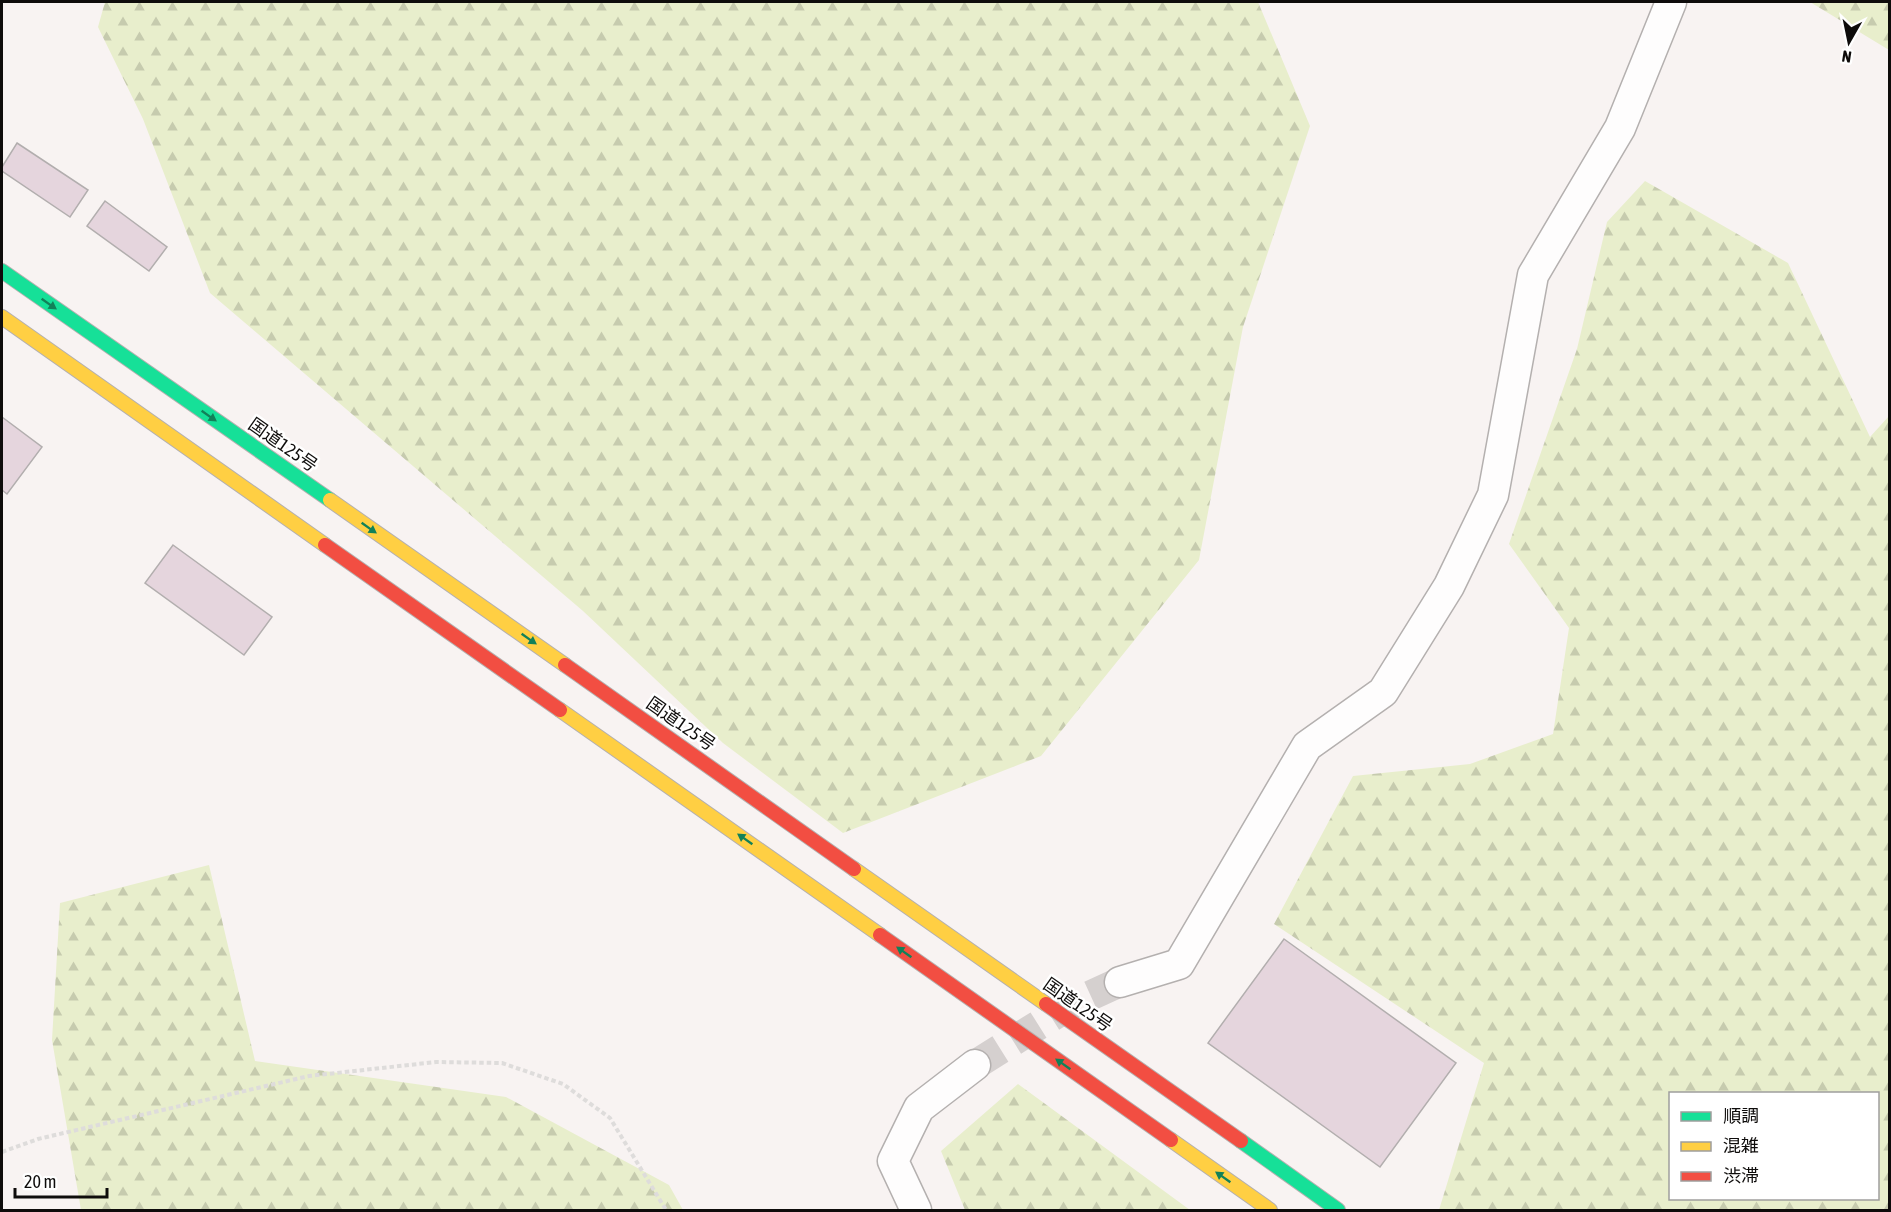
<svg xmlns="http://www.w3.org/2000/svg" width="1891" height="1212" font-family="'Asap Condensed','Noto Sans JP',sans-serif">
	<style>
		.forest { fill: url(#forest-firs); fill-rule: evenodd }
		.building { fill: #e5d5dd; stroke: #b2aeae; stroke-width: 1.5 }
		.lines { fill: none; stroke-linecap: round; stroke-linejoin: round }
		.street-tunnel { stroke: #d5d0cf; stroke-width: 30; stroke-dasharray: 30 15; stroke-linecap: butt }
		.street-casing { stroke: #b4b0af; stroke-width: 33 }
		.fast-casing { stroke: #b4b0af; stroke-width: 16 }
		.slow-casing { stroke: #b4b0af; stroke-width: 16 }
		.jam-casing { stroke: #b4b0af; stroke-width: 16 }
		.path { stroke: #dedcdb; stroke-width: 4; stroke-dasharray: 4.5 3; stroke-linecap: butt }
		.street { stroke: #fefdfd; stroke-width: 30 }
		.fast { stroke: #16e098; stroke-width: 14 }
		.slow { stroke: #ffcf43; stroke-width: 14 }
		.jam { stroke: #f24e42; stroke-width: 14 }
		.oneway { fill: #128159 }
		.labels { text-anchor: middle; stroke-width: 5; stroke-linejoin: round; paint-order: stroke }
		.street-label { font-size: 18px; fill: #0e0c0b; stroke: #fff }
	</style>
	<defs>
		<pattern id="forest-firs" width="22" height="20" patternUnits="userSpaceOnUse" patternTransform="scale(1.5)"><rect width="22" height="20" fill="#e8eecc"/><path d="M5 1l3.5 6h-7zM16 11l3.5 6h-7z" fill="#c6cbae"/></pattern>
	</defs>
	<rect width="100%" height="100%" fill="#f8f3f2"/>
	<path class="forest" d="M105,2H1258L1310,126L1243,327L1199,560L1041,756L843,833L723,743L583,611L210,293L143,119L98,27Z
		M1810,2H1889V50Z
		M1645,181L1788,263L1870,437L1889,416V1210H1439L1484,1063L1274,924L1353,776L1470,764L1553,734L1569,628L1509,544L1577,349L1607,222ZM1670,1094H1878V1198H1670Z
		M209,865L255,1061L506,1097L669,1185L683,1210H81L52,1040L60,903Z
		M1018,1084L1190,1210H965L941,1151Z"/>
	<path class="building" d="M17,143L88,190L70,217L2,171V167Z
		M105,201L167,247L149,271L87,226Z
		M2,417L42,447L7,494L2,490Z
		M173,545L272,617L244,655L145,583Z
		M1284,939L1456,1063L1380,1167L1208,1043Z"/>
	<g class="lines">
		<path class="street-tunnel" d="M975,1065L1072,1004L1120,982"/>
		<defs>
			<path id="street" d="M1120,982L1179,964L1307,746L1383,692L1449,586L1493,495L1533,275L1620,128L1671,2
				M916,1210L893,1161L919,1108L975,1065"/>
			<path id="fast" d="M2,271L330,500
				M1241,1141L1338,1210"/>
			<path id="slow" d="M2,317L325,545
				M330,500L565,665
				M560,710L880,935
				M854,869L1046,1004
				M1171,1140L1270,1210"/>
			<path id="jam" d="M325,545L560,710
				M565,665L854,869
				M880,935L1171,1140
				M1046,1004L1241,1141"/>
		</defs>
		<use href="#street" class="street-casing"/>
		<use href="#fast" class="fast-casing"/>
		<use href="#slow" class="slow-casing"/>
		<use href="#jam" class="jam-casing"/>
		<path class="path" d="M2,1152L38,1139L309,1076L436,1062L502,1063L563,1084L610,1118L666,1210"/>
		<use href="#street" class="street"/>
		<use href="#fast" class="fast"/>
		<use href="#slow" class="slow"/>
		<use href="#jam" class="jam"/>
	</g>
	<defs><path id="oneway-solid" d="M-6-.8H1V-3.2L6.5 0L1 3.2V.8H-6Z" transform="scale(1.5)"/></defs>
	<g class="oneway">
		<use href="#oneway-solid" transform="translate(49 304) rotate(35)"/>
		<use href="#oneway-solid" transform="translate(209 416) rotate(35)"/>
		<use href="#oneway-solid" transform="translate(369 528) rotate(35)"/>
		<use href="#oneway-solid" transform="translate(529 639) rotate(35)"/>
		<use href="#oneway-solid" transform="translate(745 839) rotate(-145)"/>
		<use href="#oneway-solid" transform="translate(904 952) rotate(-145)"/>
		<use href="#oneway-solid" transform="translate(1063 1064) rotate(-145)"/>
		<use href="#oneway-solid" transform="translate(1223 1177) rotate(-145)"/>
	</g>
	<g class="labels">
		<g class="street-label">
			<text transform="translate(283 445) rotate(35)" y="6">国道125号</text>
			<text transform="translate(681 724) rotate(35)" y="6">国道125号</text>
			<text transform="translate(1078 1005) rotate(35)" y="6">国道125号</text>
		</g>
	</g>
	<rect width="1891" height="1212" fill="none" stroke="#0e0c0b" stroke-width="6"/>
	<rect x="1669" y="1092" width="210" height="108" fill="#ffffff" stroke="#9f9e9d" stroke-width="1.5"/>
	<rect x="1681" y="1112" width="30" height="9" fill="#16e098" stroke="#9f9e9d" stroke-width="1.5"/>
	<text x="1723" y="1122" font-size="18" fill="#0e0c0b">順調</text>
	<rect x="1681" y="1142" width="30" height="9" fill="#ffcf43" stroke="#9f9e9d" stroke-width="1.5"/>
	<text x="1723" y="1152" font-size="18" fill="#0e0c0b">混雑</text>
	<rect x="1681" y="1172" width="30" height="9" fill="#f24e42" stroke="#9f9e9d" stroke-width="1.5"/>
	<text x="1723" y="1182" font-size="18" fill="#0e0c0b">渋滞</text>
	<g transform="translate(1849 42) rotate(189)" stroke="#ffffff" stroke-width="4.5" paint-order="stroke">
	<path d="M0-4.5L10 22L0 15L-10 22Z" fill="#0e0c0b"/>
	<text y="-9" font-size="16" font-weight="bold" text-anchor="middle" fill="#0e0c0b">N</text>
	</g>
	<path d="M15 1188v9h92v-9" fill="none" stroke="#0e0c0b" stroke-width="3"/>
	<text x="24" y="1188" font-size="18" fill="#0e0c0b" stroke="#ffffff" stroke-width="4.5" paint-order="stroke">20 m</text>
</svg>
